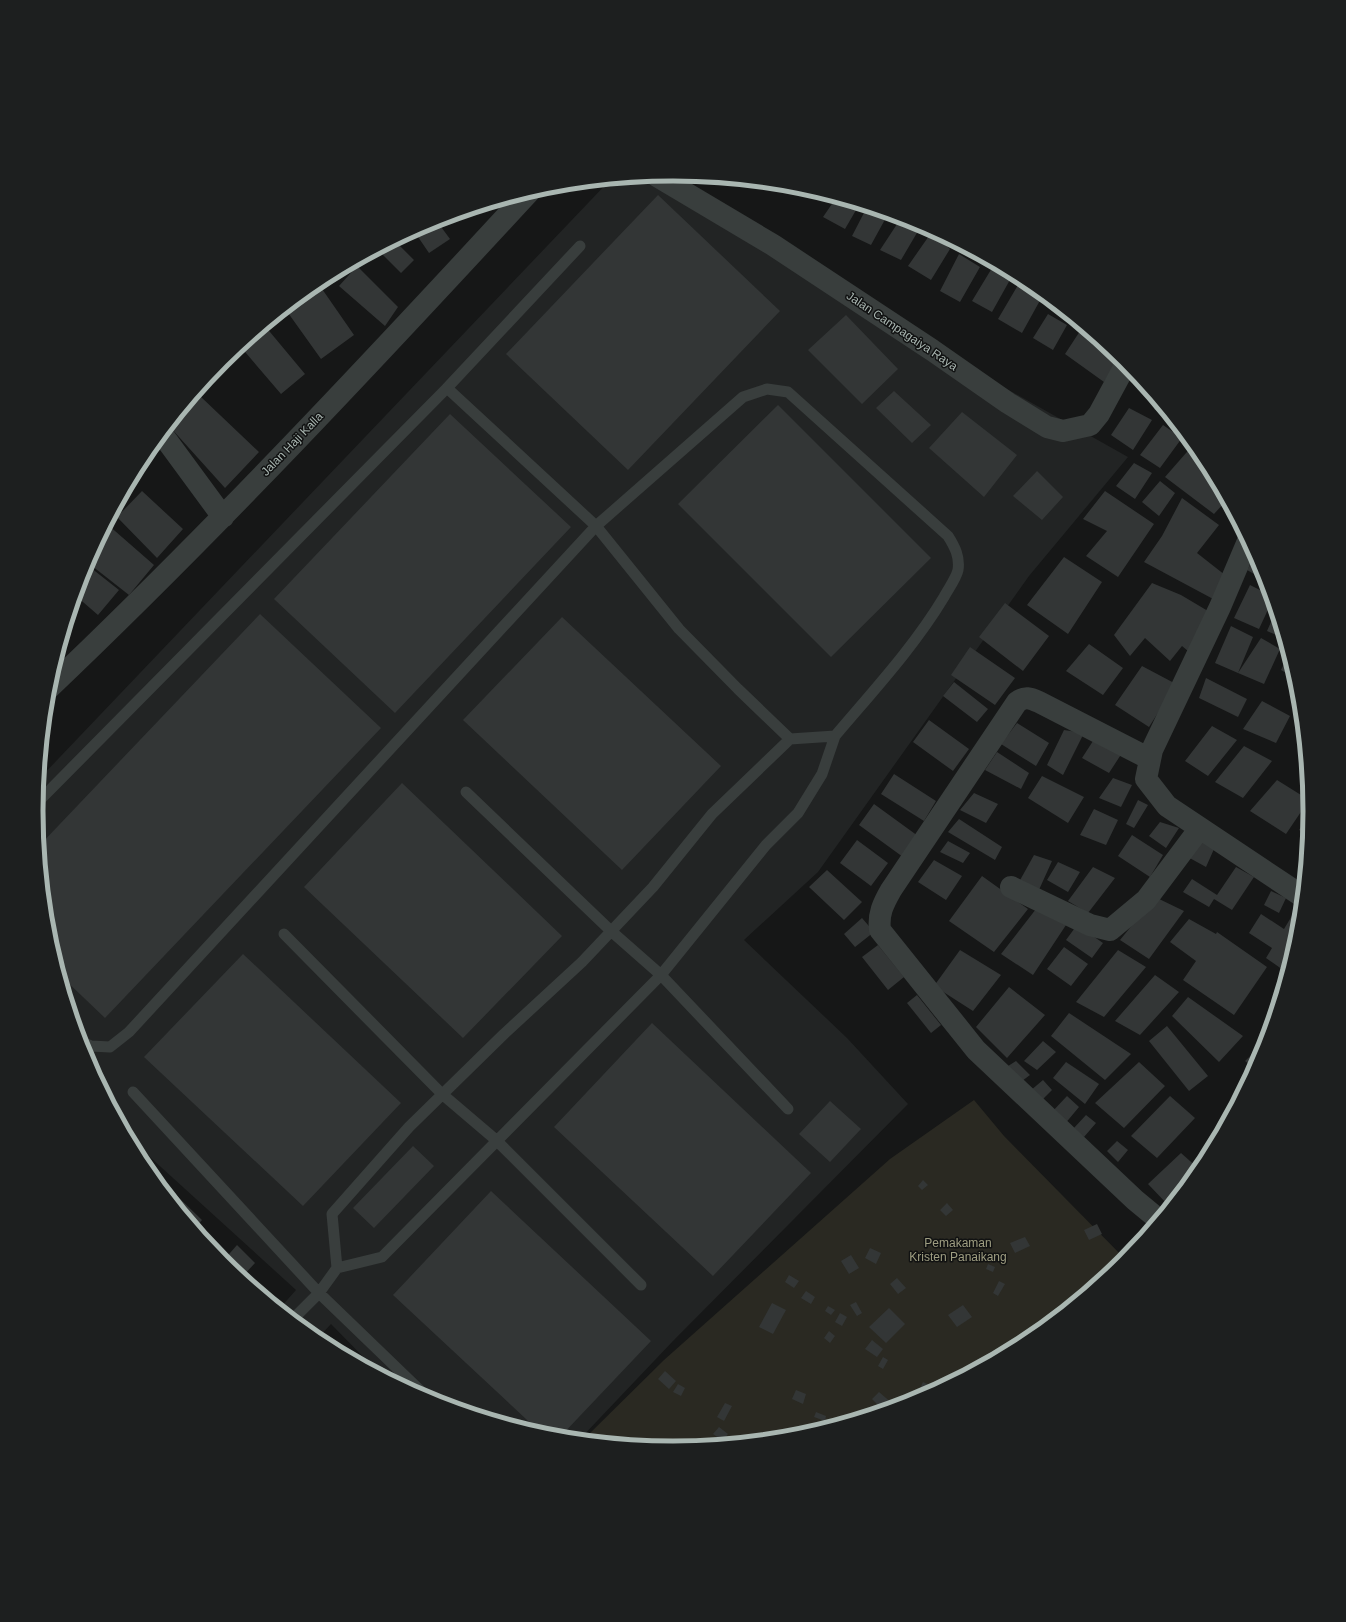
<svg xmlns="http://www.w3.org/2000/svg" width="1346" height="1622" font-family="Arial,sans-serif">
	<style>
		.built { fill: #222424 }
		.green { fill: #2a2922 }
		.building { fill: #333636 }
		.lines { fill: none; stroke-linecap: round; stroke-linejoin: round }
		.service { stroke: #393e3d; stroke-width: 11 }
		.minor { stroke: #393e3d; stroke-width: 22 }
		.labels { text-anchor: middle; stroke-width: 3; stroke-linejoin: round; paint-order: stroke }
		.street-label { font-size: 12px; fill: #a9b6b1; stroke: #111212 }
		.park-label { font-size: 12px; fill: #9f9e82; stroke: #111212 }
		.rim { fill: none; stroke: #a9b6b1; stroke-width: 5 }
	</style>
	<rect width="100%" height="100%" fill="#161717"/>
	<path class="built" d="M642,177L808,277L1128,457L1029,576L818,872L744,940L847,1038L908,1104L673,1341L580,1439L548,1436L429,1399L378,1372L331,1324L317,1339L280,1308L296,1290L129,1138L84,1055L48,935L36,811L39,779L610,180Z"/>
	<path class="green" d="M974,1100L1004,1136L1125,1259L1123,1262L1027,1341L917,1400L797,1436L673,1448L584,1439L664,1360L890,1159Z"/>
	<path class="building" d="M808,189L819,193L828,195L826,198Z
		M658,195L780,311L628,470L506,354Z
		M836,198L859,205L845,229L823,217Z
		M867,207L888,214L871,245L852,236Z
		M901,218L913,221L921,226L901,260L880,250Z
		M436,220L450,239L429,253L414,231Z
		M931,233L950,249L931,280L908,266Z
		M395,241L414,260L401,273L378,250Z
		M959,254L980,267L960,302L940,291Z
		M357,266L398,307L385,326L339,286Z
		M992,268L1011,278L992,312L972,301Z
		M1021,280L1043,295L1022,333L998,319Z
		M320,286L354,335L321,359L286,310Z
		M1048,314L1067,325L1053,350L1033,338Z
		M846,315L898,369L862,404L808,350Z
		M265,326L305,374L281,394L240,346Z
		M1082,328L1120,357L1104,382L1065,354Z
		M894,391L931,425L912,443L876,408Z
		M200,396L259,452L225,488L170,427Z
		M1159,404L1174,422H1173L1154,409Z
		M778,405L931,558L831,657L678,504Z
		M1129,408L1152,420L1133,450L1111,435Z
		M962,412L1017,455L984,497L929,448Z
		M450,414L571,527L395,713L274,599Z
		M1163,425L1182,438L1160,468L1140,455Z
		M1193,445L1203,457L1226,501L1214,514L1165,477Z
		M1134,463L1152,473L1135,499L1116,486Z
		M1037,471L1063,497L1042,520L1013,496Z
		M1160,481L1175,493L1159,516L1142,502Z
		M142,491L183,529L157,558L117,517Z
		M1105,491L1154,524L1118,577L1086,556L1107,531L1083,519Z
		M1182,498L1219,525L1197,553L1225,575L1215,600L1144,562L1162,536Z
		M107,524L154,565L129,595L87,562Z
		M1256,556L1262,567L1265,580L1247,570Z
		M1064,557L1102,582L1068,634L1027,605Z
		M86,564L119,590L98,615L76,596Z
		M1152,583L1181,595L1213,614L1194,656L1182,646L1170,661L1145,638L1130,656L1114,635Z
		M1250,585L1270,595L1272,601L1259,629L1234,618Z
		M1005,603L1049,636L1023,671L979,637Z
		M1275,613L1283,638L1267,631Z
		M260,614L381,728L105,1018L61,976L48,935L39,846Z
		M562,617L721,766L622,870L463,720Z
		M1231,626L1253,637L1238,673L1215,663Z
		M1261,638L1280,649L1264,684L1238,673Z
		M1089,644L1123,668L1103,695L1066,671Z
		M970,647L1015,678L995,705L951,675Z
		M60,649L65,651L62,658L57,656Z
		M1288,656L1295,678L1281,670Z
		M1142,666L1176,684L1149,727L1115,705Z
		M1206,678L1247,699L1238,717L1199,698Z
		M954,682L988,709L977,722L943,696Z
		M1262,701L1290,716L1276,743L1243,729Z
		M1300,713L1301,722L1297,719Z
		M929,720L969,749L953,771L913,742Z
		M1017,723L1049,743L1036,766L1001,744Z
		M1212,726L1237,740L1208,776L1185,761Z
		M1064,730L1084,733L1063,775L1047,765Z
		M1093,741L1122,753L1109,773L1082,758Z
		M1244,746L1272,761L1243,798L1215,782Z
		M997,752L1029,773L1021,789L985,770Z
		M894,774L936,801L924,821L881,794Z
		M1042,776L1084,797L1068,823L1028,798Z
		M1113,778L1132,785L1121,807L1099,798Z
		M1277,780L1309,800L1286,834L1250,811Z
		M402,783L562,936L463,1038L304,887Z
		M974,793L998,804L986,823L960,810Z
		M1138,800L1148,805L1134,828L1126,824Z
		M874,804L918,836L903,857L859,825Z
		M1094,809L1118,820L1106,845L1080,835Z
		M1310,814L1308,834V835L1299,830Z
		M959,819L1002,847L995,860L948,832Z
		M1160,822L1179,828L1166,848L1149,836Z
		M1132,835L1163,855L1150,877L1118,856Z
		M1200,838L1214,849L1206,867L1186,856Z
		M857,840L888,863L871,886L840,863Z
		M948,841L970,853L963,863L940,852Z
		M1034,855L1052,861L1038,892L1019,882Z
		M934,860L962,876L946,900L918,882Z
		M1058,862L1080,872L1068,892L1047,880Z
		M1093,867L1115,878L1088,913L1068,901Z
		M1236,867L1254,877L1232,910L1214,899L1209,907L1183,892L1192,879L1217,895Z
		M827,870L862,902L844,920L809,887Z
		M982,876L1028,909L994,952L949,921Z
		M1271,891L1286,898L1279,913L1264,905Z
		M1155,897L1184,911L1149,959L1120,940Z
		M1036,909L1066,925L1033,975L1001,954Z
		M1296,909L1300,912L1298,935L1286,972L1266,958L1272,948L1249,933L1261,914L1284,929Z
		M862,918L874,932L855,947L844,934Z
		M1189,919L1216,934L1217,932L1267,967L1234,1015L1183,980L1196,961L1170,942Z
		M1077,925L1103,943L1092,958L1066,940Z
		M878,945L904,977L888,990L862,957Z
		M1064,947L1088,964L1071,986L1047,969Z
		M960,950L1001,975L973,1011L934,986Z
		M1118,950L1146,967L1104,1017L1076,1002Z
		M243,954L401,1103L303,1206L144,1057Z
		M1155,975L1179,992L1140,1035L1115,1021Z
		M1009,987L1045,1015L1007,1058L976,1027Z
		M917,995L941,1025L931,1033L907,1003Z
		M1188,997L1243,1036L1219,1062L1172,1016Z
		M1069,1013L1131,1054L1105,1080L1051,1036Z
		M652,1023L811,1173L713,1276L554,1127Z
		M1167,1026L1208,1076L1189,1091L1149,1041Z
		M1043,1041L1056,1052L1037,1070L1024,1061Z
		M1265,1042L1261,1055L1254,1068L1245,1061Z
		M1016,1061L1030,1075L1018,1084L1005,1068Z
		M1066,1062L1099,1084L1085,1104L1053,1078Z
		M1139,1062L1165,1086L1124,1128L1095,1103Z
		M1043,1080L1052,1090L1041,1101L1030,1091Z
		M1067,1096L1079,1107L1064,1125L1051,1113Z
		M1170,1096L1195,1118L1157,1158L1131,1136Z
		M830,1101L861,1129L830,1162L799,1134Z
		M1086,1115L1096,1123L1084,1137L1073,1129Z
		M1117,1141L1128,1150L1118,1162L1107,1151Z
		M413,1146L434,1166L374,1228L353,1208Z
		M1181,1153L1199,1169L1169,1206L1148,1184Z
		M923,1180L928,1185L922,1190L918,1186Z
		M491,1191L651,1341L560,1437L541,1433L393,1295Z
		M174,1193L202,1220L195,1228L170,1197Z
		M947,1203L953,1210L946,1216L940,1210Z
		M1097,1224L1102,1234L1089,1240L1084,1230Z
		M1025,1237L1030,1246L1015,1253L1010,1243Z
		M237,1245L255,1263L242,1277L223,1261Z
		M870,1248L881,1253L876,1264L865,1258Z
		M851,1255L859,1268L849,1274L841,1261Z
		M988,1264L995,1267L993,1272L986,1269Z
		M789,1275L799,1281L794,1288L785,1282Z
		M897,1278L906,1288L898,1294L890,1284Z
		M999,1281L1005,1284L998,1296L993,1293Z
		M806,1291L815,1297L811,1304L801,1298Z
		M856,1302L862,1313L857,1316L850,1305Z
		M772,1303L786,1310L773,1334L759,1327Z
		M963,1305L972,1317L957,1327L948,1315Z
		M828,1306L835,1310L831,1315L825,1311Z
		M889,1308L905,1324L886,1343L869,1327Z
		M840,1313L847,1317L842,1326L835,1322Z
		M829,1331L835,1336L830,1343L824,1338Z
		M1035,1333H1036L1027,1341L1026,1338Z
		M872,1340L883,1349L877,1357L865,1349Z
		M883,1357L888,1360L883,1369L878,1366Z
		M665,1371L676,1381L669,1389L658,1379Z
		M923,1382L936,1388L915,1400V1399Z
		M678,1384L685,1388L681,1396L673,1392Z
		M796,1390L806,1394L803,1404L792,1399Z
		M879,1392L893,1404L889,1408L883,1410L872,1399Z
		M725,1403L732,1406L724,1421L717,1417Z
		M816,1412L826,1416L825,1421L814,1417Z
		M719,1427L728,1434L723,1441L713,1434Z
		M731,1437L739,1440V1442H729Z"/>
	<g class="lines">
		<path class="service" d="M790,739L738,689L679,629L596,526L743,397L767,389L788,392L948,536C955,547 960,557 958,570C956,579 948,589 944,597C914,647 873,691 835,736
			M466,792L611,931L661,975L788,1109
			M37,803L447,388L580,246
			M284,934L442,1094L496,1140L641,1285
			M80,1041L91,1046L110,1047L129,1032L596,526L447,388
			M133,1092L319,1293L430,1400
			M293,1319L319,1293L337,1268L382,1257L661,975L766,845L798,813L822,774L835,736L790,739L712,814L653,887L582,962L504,1034L409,1127L332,1214L337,1268"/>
		<path class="minor" d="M657,176L773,245L932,350L1008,403L1047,427L1063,431L1090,425L1099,414L1126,364
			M162,434L223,517
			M1248,541L1220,607L1152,750L1146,779L1167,806L1302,896
			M48,689C215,530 372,362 529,192
			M1150,759L1039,702C1030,698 1025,696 1017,702L891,890C883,904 878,914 880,930L976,1050L1135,1200L1158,1219
			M1011,887L1090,925L1110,930L1146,900L1200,828"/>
	</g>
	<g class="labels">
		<g class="street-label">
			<text transform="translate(902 331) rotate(34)" y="4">Jalan Campagaiya Raya</text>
			<text transform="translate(292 444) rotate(-46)" y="4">Jalan Haji Kalla</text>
		</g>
		<g class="park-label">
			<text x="958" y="1247">Pemakaman<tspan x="958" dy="14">Kristen Panaikang</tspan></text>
		</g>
	</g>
	<path d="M0 0H1346V1622H0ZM43 811a630 630 0 1 1 1260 0a630 630 0 1 1-1260 0Z" fill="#1d1f1f" fill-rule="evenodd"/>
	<path class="rim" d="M43 811a630 630 0 1 1 1260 0a630 630 0 1 1-1260 0Z"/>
</svg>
